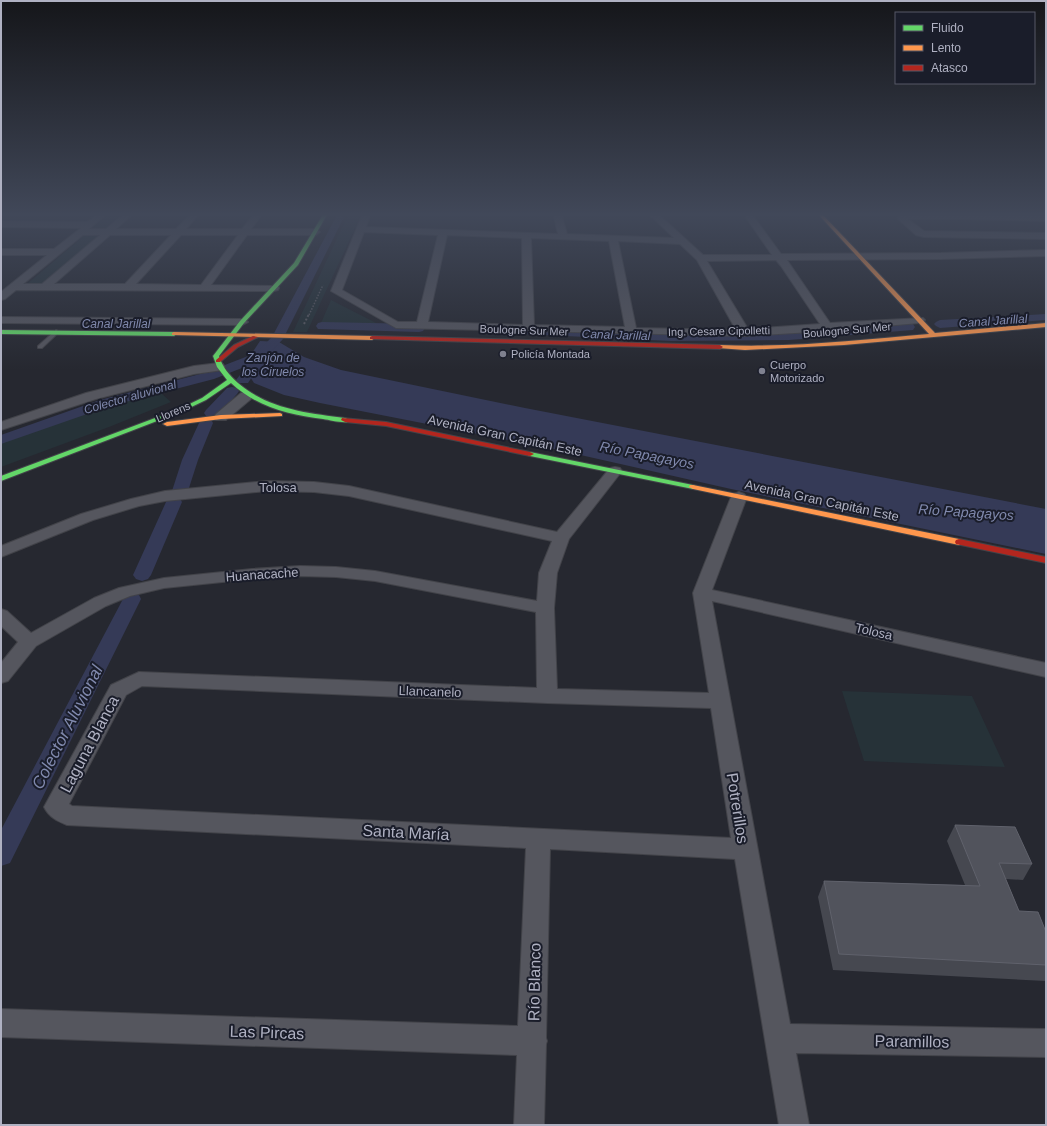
<svg xmlns="http://www.w3.org/2000/svg" width="1047" height="1126" font-family="Arial,sans-serif">
	<style>
		.green { fill: #263238 }
		.water { fill: #353a57 }
		.lines { fill: none; stroke-linecap: round; stroke-linejoin: round }
		.canal { fill: #353a57; fill-rule: evenodd }
		.lane-casing { stroke: #424349; stroke-width: 2 }
		.street-casing { stroke: #424349; stroke-width: 2 }
		.fast-casing { stroke: #424349; stroke-width: 2 }
		.slow-casing { stroke: #424349; stroke-width: 2 }
		.jam-casing { stroke: #424349; stroke-width: 2 }
		.path-far1 { stroke: #595b62; stroke-width: 1.5; stroke-dasharray: 1.5 1.5; stroke-linecap: butt }
		.path { stroke: #595b62; stroke-width: 2; stroke-dasharray: 2 2; stroke-linecap: butt }
		.lane { fill: #55565e; fill-rule: evenodd }
		.street { fill: #55565e; fill-rule: evenodd }
		.fast { fill: #63d668; fill-rule: evenodd }
		.slow { fill: #ff974d; fill-rule: evenodd }
		.jam { fill: #b3261e; fill-rule: evenodd }
		.wall { fill: #464850 }
		.building { fill: #51535c; stroke: #60626c }
		.poi-dot { fill: #7f818f; stroke: #1a1d2a; stroke-width: 1.5 }
		.labels { text-anchor: middle; stroke-width: 4; stroke-linejoin: round; paint-order: stroke }
		.far-street-label { font-size: 11px; fill: #afb1c2; stroke: #1a1d2a }
		.far-poi-label { font-size: 11px; fill: #afb1c2; stroke: #1a1d2a; text-anchor: start }
		.far-water-label { font-size: 12px; font-style: italic; fill: #8089ad; stroke: #1a1d2a }
		.street-label { font-size: 13px; fill: #afb1c2; stroke: #1a1d2a }
		.water-label { font-size: 14px; font-style: italic; fill: #8089ad; stroke: #1a1d2a }
		.near-street-label { font-size: 16px; fill: #afb1c2; stroke: #1a1d2a }
		.near-water-label { font-size: 17px; font-style: italic; fill: #8089ad; stroke: #1a1d2a }
	</style>
	<rect width="100%" height="100%" fill="#262830"/>
	<path class="green" d="M110,213H127L108,229H91Z
		M349,213H362L307,332H293Z
		M86,234H102L45,285H26Z
		M331,300L378,324L321,323Z
		M154,387L171,402L109,427L1,467V438L108,399Z
		M842,691L972,696L1005,767L864,761Z"/>
	<path class="water" d="M260,341L279,342L304,357L341,370L525,408L1046,509V554L731,489L554,449L320,403L284,395L254,383L245,369L250,356Z"/>
	<g class="lines">
		<path class="canal" d="M338,213H346L283,339L264,359L248,383H238L236,380L247,366L214,379L110,406L1,444V435L100,400L204,373L256,353L272,337Z
			M1046,314V320L940,328L936,326L934,324L936,322L940,320Z
			M322,322L419,324L423,325L425,328L423,331L419,332L318,329L316,326L318,323Z
			M909,323L913,324L915,327L913,330L789,340L671,341L523,334L519,333L517,330L519,327L523,326L671,333L789,332Z
			M232,387L237,388L239,391L237,394C229,403 219,419 206,416L204,413L206,410L227,388Z
			M206,419L211,420L213,423L198,460L188,491L186,494L180,496L174,494L172,491L182,460L199,423L201,420Z
			M174,497L180,499L182,502L151,575L148,579L142,581L136,579L133,575L166,502L168,499Z
			M132,593L139,595L141,599L10,863L1,866V830L123,599L125,595Z"/>
		<defs>
			<path id="lane" d="M56,330L58,331V333L42,348H38V346Z"/>
			<path id="street" d="M99,213H108L89,229H106L125,213H134L116,229H176L192,213H200L186,229H242L255,213H263L251,229H316L320,232L316,235H247L211,285L278,286L279,288L278,290L274,291L16,290L5,299L1,300V292L47,255H1V249H54L81,228L1,227V221L87,222ZM83,235H100L42,284H23ZM110,235H171L125,284H54ZM181,235H238L201,285L136,284Z
				M363,213H371L366,227L558,234L553,213H561L567,234L674,238L648,213H657L703,255H772L743,213H751L781,254L941,253L1046,250V256L941,259L787,260L830,323L923,318L925,320L919,323L828,331L744,336L396,328L331,291ZM364,232L438,235L417,322H398L342,290ZM447,235L522,238L523,325L428,322ZM531,238L609,241L625,327L534,325ZM618,241L680,244L697,260L736,330L636,328ZM776,260L781,266L820,324L748,329L707,261Z
				M962,213L1046,215V221L962,219H908L924,231L1046,233V239L924,237L916,235L898,219L899,215L902,214Z
				M1,317L242,319L248,322L242,325L1,323Z
				M219,363L223,364L225,367L223,370L194,374L96,399L1,430V422L86,393L194,366Z
				M246,392L251,393L252,396L251,399L226,420H216L214,417L216,414L241,393Z
				M615,467L620,468L622,471L569,539L557,573L554,608L557,689L709,693L693,593L731,497L734,494L739,492L744,494L747,497L712,590L1046,663V677L712,601L790,1024L1046,1029V1057L796,1053L809,1125H779L735,859L550,849L546,1038L547,1041L546,1044L544,1125H514L517,1055L1,1037V1009L518,1026L526,848L67,825C57,821 49,817 44,807L111,685L139,672L537,688L536,612L375,581L336,577L300,576L252,579L164,588L130,596L106,606L36,646L8,681L1,683V663L18,642L1,626V609L7,611L31,633L94,598L119,588L164,578L252,569L300,566L336,567L375,571L537,601L539,573L552,541L349,496L314,492L267,491L165,501L139,506L93,520L1,557V546L81,514L131,499L165,491L267,481L314,482L349,486L557,532L610,468ZM142,686L547,703L711,708L731,838L72,806L69,804L126,695Z"/>
			<path id="fast" d="M324,213H328L298,265L244,323L219,356C223,368 229,375 238,383C268,409 307,413 345,418L349,420L348,422C340,423 330,420 323,419C289,415 257,407 231,383L206,400L183,411L1,481V476L179,409L202,398L227,380L217,367L213,356L240,321L294,263Z
				M1,330L174,332L177,334L174,336L1,334Z
				M527,452H530L693,485L697,487L693,489L530,456L526,454Z"/>
			<path id="slow" d="M817,213H821L935,333L1046,323V327L844,345L745,350L718,348V346L720,345C790,348 860,340 929,334Z
				M174,332L372,336L375,338L372,340L172,335V333Z
				M280,413L282,414V416L221,419L167,426L163,424L167,422L221,415Z
				M690,485H693L959,539L963,542L959,545L693,489L689,487Z"/>
			<path id="jam" d="M253,336L258,337L238,347L220,362H216V360L234,345Z
				M372,336L720,345L723,347L720,349L370,339V337Z
				M342,418L386,422L530,452L534,454L530,456L386,426L345,422L341,420Z
				M959,539L1046,557V563L956,544L955,542L956,540Z"/>
		</defs>
		<use href="#lane" class="lane-casing"/>
		<use href="#street" class="street-casing"/>
		<use href="#fast" class="fast-casing"/>
		<use href="#slow" class="slow-casing"/>
		<use href="#jam" class="jam-casing"/>
		<path class="path-far1" d="M309,315L323,285"/>
		<path class="path" d="M304,324L309,314"/>
		<use href="#lane" class="lane"/>
		<use href="#street" class="street"/>
		<use href="#fast" class="fast"/>
		<use href="#slow" class="slow"/>
		<use href="#jam" class="jam"/>
	</g>
	<path class="wall" d="M955,825L1032,864L1023,880L1006,879L1019,911L1046,932V981L833,970L818,897L824,881L965,885L947,841Z"/>
	<path class="building" d="M955,825L1015,827L1032,864L999,863L1019,911L1038,912L1046,932V965L839,954L824,881L980,886Z"/>
	<linearGradient id="sky" x2="0" y2="1"><stop stop-color="#15161a"/><stop offset="0.58" stop-color="#414859"/><stop offset="1" stop-color="#414859" stop-opacity="0"/></linearGradient>
	<rect width="1047" height="370" fill="url(#sky)"/>
	<g class="poi-dot">
		<circle cx="503" cy="354" r="4"/>
		<circle cx="762" cy="371" r="4"/>
	</g>
	<g class="labels">
		<g class="far-street-label">
			<text transform="translate(524 330) rotate(2)" y="4">Boulogne Sur Mer</text>
			<text transform="translate(847 330) rotate(-5)" y="4">Boulogne Sur Mer</text>
			<text transform="translate(719 331) rotate(-1)" y="4">Ing. Cesare Cipolletti</text>
			<text transform="translate(173 412) rotate(-23)" y="4">Llorens</text>
		</g>
		<g class="far-poi-label">
			<text x="511" y="358">Policía Montada</text>
			<text x="770" y="369">Cuerpo<tspan x="770" dy="13">Motorizado</tspan></text>
		</g>
		<g class="far-water-label">
			<text transform="translate(993 321) rotate(-4)" y="4">Canal Jarillal</text>
			<text x="116" y="328">Canal Jarillal</text>
			<text transform="translate(616 335) rotate(2)" y="4">Canal Jarillal</text>
			<text x="273" y="362">Zanjón de<tspan x="273" dy="14">los Ciruelos</tspan></text>
			<text transform="translate(130 397) rotate(-16)" y="4">Colector aluvional</text>
		</g>
		<g class="street-label">
			<text transform="translate(505 435) rotate(12)" y="5">Avenida Gran Capitán Este</text>
			<text x="278" y="492">Tolosa</text>
			<text transform="translate(822 500) rotate(12)" y="5">Avenida Gran Capitán Este</text>
			<text transform="translate(262 574) rotate(-4)" y="5">Huanacache</text>
			<text transform="translate(874 631) rotate(13)" y="5">Tolosa</text>
			<text transform="translate(430 691) rotate(2)" y="5">Llancanelo</text>
		</g>
		<g class="water-label">
			<text transform="translate(647 455) rotate(11)" y="5">Río Papagayos</text>
			<text transform="translate(966 512) rotate(4)" y="5">Río Papagayos</text>
		</g>
		<g class="near-street-label">
			<text transform="translate(89 744) rotate(-62)" y="6">Laguna Blanca</text>
			<text transform="translate(738 808) rotate(81)" y="6">Potrerillos</text>
			<text transform="translate(406 832) rotate(3)" y="6">Santa María</text>
			<text transform="translate(534 982) rotate(-89)" y="6">Río Blanco</text>
			<text transform="translate(267 1032) rotate(2)" y="6">Las Pircas</text>
			<text transform="translate(912 1041) rotate(1)" y="6">Paramillos</text>
		</g>
		<g class="near-water-label">
			<text transform="translate(67 727) rotate(-63)" y="6">Colector Aluvional</text>
		</g>
	</g>
	<rect width="1047" height="1126" fill="none" stroke="#afb1c2" stroke-width="4"/>
	<rect x="895" y="12" width="140" height="72" fill="#1a1d2a" stroke="#565867"/>
	<rect x="903" y="25" width="20" height="6" fill="#63d668" stroke="#565867"/>
	<text x="931" y="32" font-size="12" fill="#afb1c2">Fluido</text>
	<rect x="903" y="45" width="20" height="6" fill="#ff974d" stroke="#565867"/>
	<text x="931" y="52" font-size="12" fill="#afb1c2">Lento</text>
	<rect x="903" y="65" width="20" height="6" fill="#b3261e" stroke="#565867"/>
	<text x="931" y="72" font-size="12" fill="#afb1c2">Atasco</text>
</svg>
